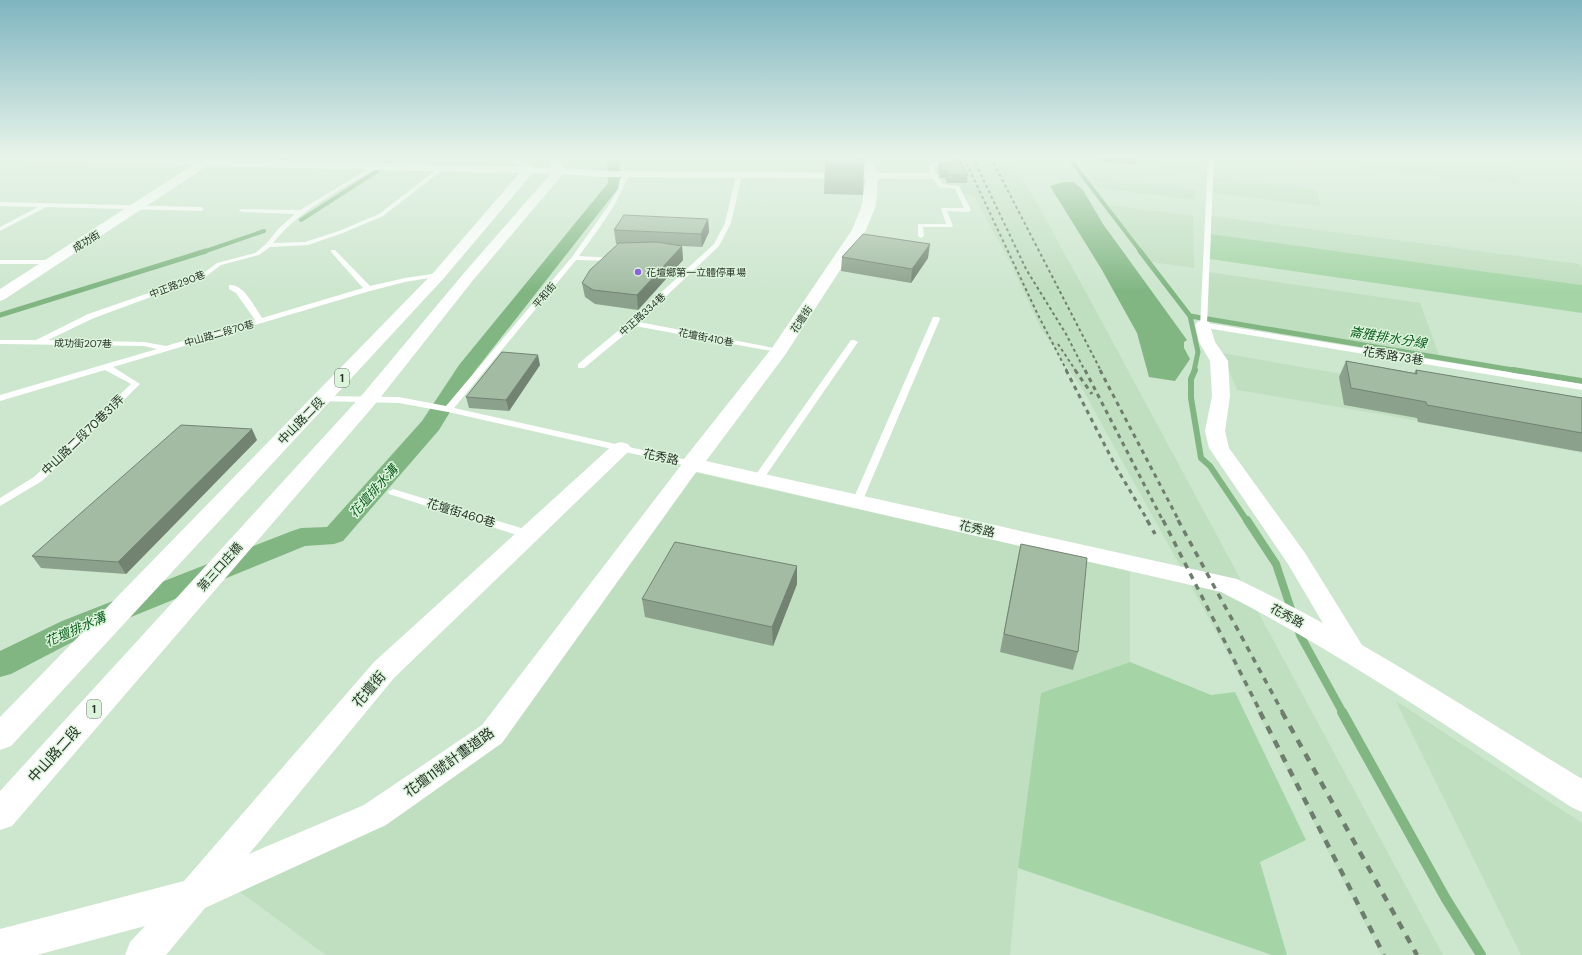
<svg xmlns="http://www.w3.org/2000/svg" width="1582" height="955" font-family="'DM Sans','Noto Sans TC',sans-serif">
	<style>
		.built { fill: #c0dec0 }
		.green { fill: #a5d5a6 }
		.water { fill: #81b683 }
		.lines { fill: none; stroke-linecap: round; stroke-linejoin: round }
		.stream-far4 { stroke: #81b683; stroke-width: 4 }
		.stream-far3 { stroke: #81b683; stroke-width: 5 }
		.stream-far2 { stroke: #81b683; stroke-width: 6 }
		.stream-far1 { stroke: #81b683; stroke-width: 8 }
		.stream { stroke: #81b683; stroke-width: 10 }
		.canal { fill: #81b683; fill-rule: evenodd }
		.lane { fill: #fff; fill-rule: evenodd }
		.street { fill: #fff; fill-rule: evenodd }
		.secondary { fill: #fff; fill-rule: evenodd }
		.primary { fill: #fff; fill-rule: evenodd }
		.rail-far3 { stroke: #6e7d6e; stroke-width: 2; stroke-dasharray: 3 3; stroke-linecap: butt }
		.rail-far2 { stroke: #6e7d6e; stroke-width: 3; stroke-dasharray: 4.5 4.5; stroke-linecap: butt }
		.rail-far1 { stroke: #6e7d6e; stroke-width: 3.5; stroke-dasharray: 6 6; stroke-linecap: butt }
		.rail { stroke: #6e7d6e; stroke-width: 4.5; stroke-dasharray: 8 8; stroke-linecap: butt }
		.wall { fill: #8ca18c }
		.shaded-wall { fill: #728372 }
		.building { fill: #a3bba3; stroke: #728372 }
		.poi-dot { fill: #8a62dd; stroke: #dbf4db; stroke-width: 1.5 }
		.labels { text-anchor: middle; stroke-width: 3; stroke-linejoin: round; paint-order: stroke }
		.far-street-label { font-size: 10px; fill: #2a332a; stroke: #dbf4db }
		.far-poi-label { font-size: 10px; fill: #2a332a; stroke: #dbf4db; text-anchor: start }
		.shield { fill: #dbf4db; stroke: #5f6d5f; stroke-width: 1 }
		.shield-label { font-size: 11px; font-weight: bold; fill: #2a332a }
		.street-label { font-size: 12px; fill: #2a332a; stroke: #dbf4db }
		.water-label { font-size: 13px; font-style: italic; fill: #0d5d1d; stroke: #dbf4db }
		.near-street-label { font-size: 14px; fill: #2a332a; stroke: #dbf4db }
	</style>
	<rect width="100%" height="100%" fill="#cde6ce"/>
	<path class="built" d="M945,158H1007L1034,198L1089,298L1443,955H1381L1223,644L1083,390L1041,329L1013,268L974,196L948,190L937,161Z
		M1075,158H1199V172Z
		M1274,158H1501L1522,185Z
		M1091,177L1197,190L1193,200L1099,188Z
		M1212,177L1317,190L1321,206L1212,193Z
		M1106,205L1193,216L1194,268L1145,261Z
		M1211,216L1579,264L1582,268V285L1211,234Z
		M1209,272L1420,303L1439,355L1208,318Z
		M1222,353L1582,416V453L1386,415L1237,390Z
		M698,473L1130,571V662L1041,693L1018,868L1010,955H326L229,884L304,842L470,742L690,475Z
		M1396,701L1582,823V955H1521Z"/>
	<path class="green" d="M1211,234L1582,285V313L1210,259Z
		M1130,662L1211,695L1235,692L1306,840L1260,862L1287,955H1272L1018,868L1041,693Z"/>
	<path class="water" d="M1064,182H1074L1083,190L1103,224L1187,340L1184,342V348L1190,359L1175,381L1149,377L1137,333L1102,270L1050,186Z"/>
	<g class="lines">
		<path class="stream-far4" d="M1069,158L1141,252
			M385,164L392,158
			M301,220L377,171
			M203,252L264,231"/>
		<path class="stream-far3" d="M1140,251L1190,316L1198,352L1194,371
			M0,315L206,251
			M1190,316L1519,371"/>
		<path class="stream-far2" d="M1195,370L1191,379V398L1201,458L1210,466L1247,521
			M1513,370L1582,381"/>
		<path class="stream-far1" d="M1247,520L1276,564L1293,615
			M1297,626L1300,635L1343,713"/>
		<path class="stream" d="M1342,712L1446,899L1481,955"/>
		<path class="canal" d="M612,158H624L619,164L622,183L620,186L475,371L439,430L343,541L334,544L305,546L82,637L11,674L0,677V651L62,621L292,531L301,528L327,527L422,421L459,365L608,183L607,164Z"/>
		<path class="lane" d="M939,158H943L947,162L934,166L936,176L943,184L959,186L971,210L968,212L947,211L953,226L952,227H923L924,236L921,238L918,236V224H946L941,208H964L955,189L939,187L930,176L928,165L941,161Z
			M1208,158H1214L1207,323L1582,384V390L1200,327Z
			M375,165L377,166V168C341,190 300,209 273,243L305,242L339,231L379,214L440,167L445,168L383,216L343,233L308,245L270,247L259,255L221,265L205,277L94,318L48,340L144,342L166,346L255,320L236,293L229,289V285C244,283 255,308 262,318L363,288L331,252V250H335L370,286L405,278L439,273L441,274V276L405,282L370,291L113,367L140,384L42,481L0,506V498L34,477L131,384L105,370L0,401V395L157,349L144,346L0,344V340H36L88,314L201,275L217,263L255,253L266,244L279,228L295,214L242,212L239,210L240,209L300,210Z
			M628,172L631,174C624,183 621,194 615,204C604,222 591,239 579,256L614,258L616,259V261L576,260L454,408L692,461L695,462L697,464L695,466L692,467L448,412L399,403L319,401L318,399L319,397L322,396L399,397L446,406L572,257L609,205L618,189L620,179Z
			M739,173L742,175L731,223L719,246L639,322L779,349H782V353L635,326L584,368H578V364L630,321L714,244L725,223L736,175Z
			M0,202L201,207L204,209L201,211L46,207L0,231V227L38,207L0,206Z
			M0,260H53L56,262L53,264H0Z
			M933,317H939L940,319L862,502L861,504H853L852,502Z
			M851,340H854L858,342L762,481H754L753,479L754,477Z
			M393,489L534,532L535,535L534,538H526L389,494L388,492Z"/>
		<path class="street" d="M23,158H207L559,168L601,171L933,173L939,176L933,179L601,177L559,174L207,166L5,299L0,301V289L193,165L28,161L24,160Z
			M1203,320L1209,322L1215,342L1228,361L1230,396L1225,431L1229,448L1305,553L1362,645L1366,652L1362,659L1353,662L1344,659L1288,564L1209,448L1205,431L1212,396L1210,361L1199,342L1195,325L1197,322Z
			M621,442L628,444L631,448L628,452L394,678L249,854L364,805L482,725L685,460L692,458L699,460L702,464L699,468L502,743L386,825L205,908L166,955H125L130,942L145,926L37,955H0V929L184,881L374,662L614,444Z"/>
		<path class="secondary" d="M861,158H872L878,175L876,205L866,230L785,355L706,461L1237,579C1357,636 1469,710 1582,779V812L1571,807C1456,733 1343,654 1221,592L684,469L681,464L684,459L772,348L852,230L862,205L866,175Z"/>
		<path class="primary" d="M511,158H522L535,170L444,278L11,746L0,750V717L434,272L522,170Z
			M548,158H558L565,171L563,174L474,279L376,403L12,826L0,830V791L362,395L464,273L553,171Z"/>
		<path class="rail-far3" d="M964,158L1038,315L1067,371
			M973,158L1026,269L1066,334L1085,371
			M991,158L1101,371
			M1058,344L1076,371"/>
		<path class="rail-far2" d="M1066,370L1116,467L1148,521
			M1075,370L1092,394
			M1085,370L1163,521
			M1100,370L1179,521"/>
		<path class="rail-far1" d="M1147,520L1155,534
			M1163,520L1261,713
			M1178,520L1283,713"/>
		<path class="rail" d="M1260,712L1384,955
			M1282,712L1417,955"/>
	</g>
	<path class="wall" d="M254,158H291L287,160Z
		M955,158L962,161V164L968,175L967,183H947L945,178H940L938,171L939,163L952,162V160H955Z
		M1098,158H1138L1136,165L1098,161Z
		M825,165L864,166L863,195L824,194Z
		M708,219L709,232L702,247L682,246L683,260L638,310L595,304L585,297L582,283L618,244H616L614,230Z
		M842,257L928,258L911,283L841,271Z
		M1346,361L1414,373L1416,370L1582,398V452L1418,422L1417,418L1344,405L1339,377Z
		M540,365L509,411L469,408L466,397Z
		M257,440L126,574L41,568L32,556Z
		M1021,544L1078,652L1073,670L1000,652L1017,562Z
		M797,566V584L773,646L645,617L642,599Z"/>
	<path class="shaded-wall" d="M286,158H291L287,160Z
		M708,219L709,232L702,247L701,234Z
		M930,244L928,258L911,283L912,269Z
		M682,246L683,260L638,310L637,295Z
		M538,355L540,365L509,411L506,400Z
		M252,429L257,440L126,574L118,562Z
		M797,566V584L773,646L772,627Z"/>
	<path class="building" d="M826,158H864V166L825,165Z
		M955,158H961L962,161H958V164H962L968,175H948L946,170H941L939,163L953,162L952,160H956Z
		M624,215L708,219L701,234L614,230Z
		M863,234L930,244L912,269L842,257Z
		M657,242L682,246L637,295L593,290L582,283L590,270L619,243Z
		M502,352L538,355L506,400L466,397Z
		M1346,361L1417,374L1416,370L1582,398V433L1427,405L1426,402L1351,388Z
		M181,425L252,429L118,562L32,556Z
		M675,542L797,566L772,627L642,599Z
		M1021,544L1087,558L1078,652L1004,634Z"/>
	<linearGradient id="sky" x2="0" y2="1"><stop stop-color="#7fb5c0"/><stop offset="0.54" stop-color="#e8f4e9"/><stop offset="1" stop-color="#e8f4e9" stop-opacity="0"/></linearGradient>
	<rect width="1582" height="291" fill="url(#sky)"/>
	<circle class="poi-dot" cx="638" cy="272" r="4"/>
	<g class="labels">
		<g class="far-street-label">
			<text transform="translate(86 241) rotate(-32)" y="4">成功街</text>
			<text transform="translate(177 284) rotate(-21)" y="4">中正路290巷</text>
			<text transform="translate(544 295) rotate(-50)" y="4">平和街</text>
			<text transform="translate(642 314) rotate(-42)" y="4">中正路334巷</text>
			<text transform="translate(801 319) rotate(-56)" y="4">花壇街</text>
			<text transform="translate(219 333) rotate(-16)" y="4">中山路二段70巷</text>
			<text transform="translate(706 337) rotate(11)" y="4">花壇街410巷</text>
			<text transform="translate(83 343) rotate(1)" y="4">成功街207巷</text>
		</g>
		<g class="far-poi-label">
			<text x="646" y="276">花壇鄉第一立體停車場</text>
		</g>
		<g class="shield">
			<rect x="335" y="369" width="14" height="18" rx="3"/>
			<rect x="87" y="700" width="14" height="18" rx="3"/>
		</g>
		<g class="shield-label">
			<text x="342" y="382">1</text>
			<text x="94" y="713">1</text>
		</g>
		<g class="street-label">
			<text transform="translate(1393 356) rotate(9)" y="4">花秀路73巷</text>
			<text transform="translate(301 421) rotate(-46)" y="4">中山路二段</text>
			<text transform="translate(83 435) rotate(-44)" y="4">中山路二段70巷31弄</text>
			<text transform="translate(661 457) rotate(12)" y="4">花秀路</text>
			<text transform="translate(461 513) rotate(17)" y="4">花壇街460巷</text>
			<text transform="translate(977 529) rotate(13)" y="4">花秀路</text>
			<text transform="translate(220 567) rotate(-48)" y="4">第三口庄橋</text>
			<text transform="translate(1287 616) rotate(28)" y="4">花秀路</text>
		</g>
		<g class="water-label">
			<text transform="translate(1388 337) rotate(9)" y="5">崙雅排水分線</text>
			<text transform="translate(373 491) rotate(-48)" y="5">花壇排水溝</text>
			<text transform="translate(75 629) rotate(-24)" y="5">花壇排水溝</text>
		</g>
		<g class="near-street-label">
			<text transform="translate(369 689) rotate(-49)" y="5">花壇街</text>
			<text transform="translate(54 754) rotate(-48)" y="5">中山路二段</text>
			<text transform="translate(449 762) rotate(-36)" y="5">花壇11號計畫道路</text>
		</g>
	</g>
</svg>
